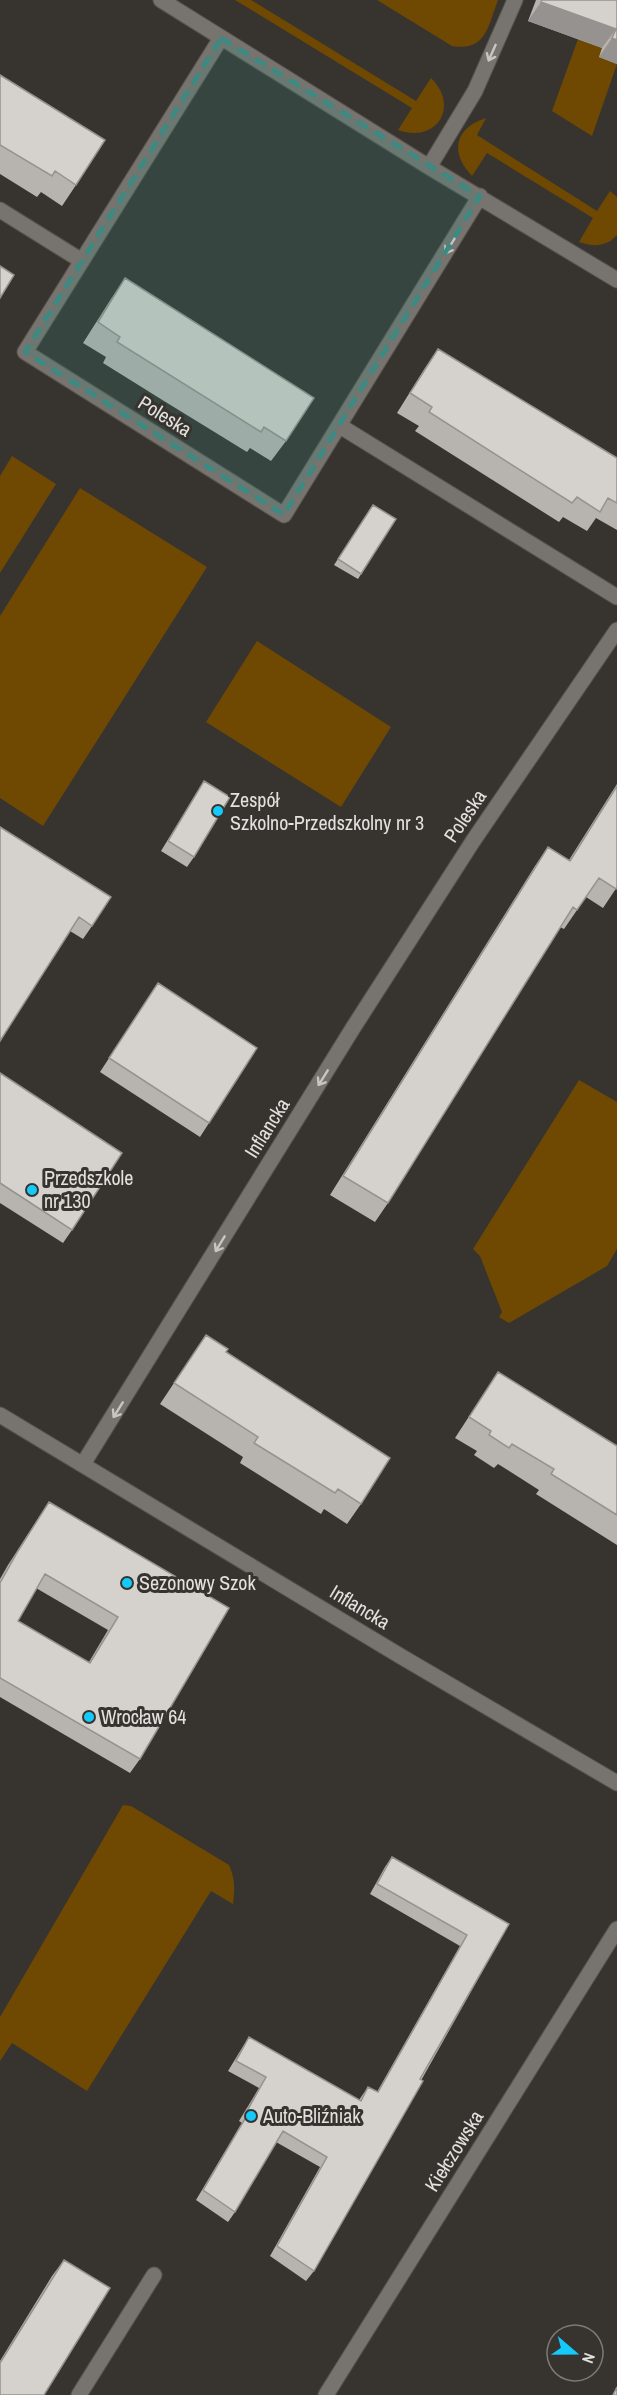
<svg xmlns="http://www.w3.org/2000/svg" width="617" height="2395" font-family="'Archivo Narrow',sans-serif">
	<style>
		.green { fill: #6f4802 }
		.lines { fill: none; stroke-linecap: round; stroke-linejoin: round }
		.minor-casing { stroke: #56534f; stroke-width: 17 }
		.minor { stroke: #77736e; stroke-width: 15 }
		.wall { fill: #b7b4af; fill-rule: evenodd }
		.shaded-wall { fill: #95928f }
		.building { fill: #d5d1cc; stroke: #95928f; stroke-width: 1.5; fill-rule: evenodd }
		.oneway { stroke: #c8c6c2 }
		.marked { fill: #398b84; fill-opacity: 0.2; stroke: #398b84; stroke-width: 4.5; stroke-dasharray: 12 8; stroke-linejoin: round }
		.poi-dot { fill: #13cafb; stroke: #373430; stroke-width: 2 }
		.labels { text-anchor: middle; stroke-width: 6; stroke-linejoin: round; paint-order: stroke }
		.street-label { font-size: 20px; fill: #e3e1de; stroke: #373430 }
		.poi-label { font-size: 20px; fill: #e3e1de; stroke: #373430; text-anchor: start }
	</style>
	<rect width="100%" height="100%" fill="#373430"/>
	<path class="green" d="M235,0H251L416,101L431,78C460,106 437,144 398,130L412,108Z
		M377,0H498C488,26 486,52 452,46Z
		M578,39L602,48L617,64L592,136L552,111Z
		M486,118L477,135L597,211L610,191L617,197V235C606,247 594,247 579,242L593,218L487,153L472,176C449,152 455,128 486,118Z
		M12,456L56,484L0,573V476Z
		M80,488L207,567L43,826L0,798V616Z
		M257,641L391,727L341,807L206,722Z
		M579,1080L617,1102V1249L607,1266L509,1323L499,1317L502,1312L480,1256L473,1249Z
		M123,1805L131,1806L229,1865C235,1879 235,1888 233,1904L211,1891L87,2091L12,2043L0,2061V2017Z"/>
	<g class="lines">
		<defs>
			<path id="minor" d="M161,0L429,167L617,280
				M221,38L25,352L284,515L480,196
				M429,167L475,91L515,0
				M0,210L82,261
				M340,426L617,597
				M0,1415L402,1657L617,1783
				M83,1464L353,1028L473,841L617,630
				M79,2395L154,2275
				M326,2395L617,1929"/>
		</defs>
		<use href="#minor" class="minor-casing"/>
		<use href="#minor" class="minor"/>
	</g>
	<path class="wall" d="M536,0H617V64L599,57L602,48L528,21Z
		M0,75L76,185L62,206L41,192L37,197L0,174Z
		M125,278L286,441L271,461L250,448L247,452L164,401L103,363L106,357L83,343L111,299Z
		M438,349L617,458V530L596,518L587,531L563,517L559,522L415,431L419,426L397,413L425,368Z
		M373,505L396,519L358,579L334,565Z
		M204,781L194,857L187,867L161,851Z
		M617,784V887L603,908L586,897L564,929L560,927L388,1203L375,1222L330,1195L535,866L548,847L569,860Z
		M0,827L92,926L83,939L70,931Z
		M158,983L209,1123L200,1137L100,1072Z
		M0,1073L72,1230L63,1243L0,1203Z
		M206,1335L226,1352L361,1504L347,1524L324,1509L321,1514L240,1463L243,1457L160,1404Z
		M498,1372L617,1446V1545L536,1494L539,1490L498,1464L494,1468L474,1455L477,1451L455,1438Z
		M49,1502L229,1608L140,1759L130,1773L0,1697V1579L8,1565ZM36,1588L108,1630L89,1662L18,1621Z
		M392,1857L509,1924L314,2271L306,2281L270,2256L320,2167L276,2142L235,2212L228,2222L196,2200L242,2123L239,2121L259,2088L228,2071L242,2048L249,2037L359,2100L368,2087L377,2092L460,1946L370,1894L385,1867Z
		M64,2260L0,2395V2361L52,2276Z"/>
	<path class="shaded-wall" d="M541,2L616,29L602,48L528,21Z
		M612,38L617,40V64L599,57Z"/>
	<path class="building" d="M542,0H617V40L612,38L616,29L541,2Z
		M0,75L105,140L76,185L55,171L52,176L0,145Z
		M0,266L14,275L0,298Z
		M125,278L314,398L286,441L264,427L261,432L117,342L120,337L98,322Z
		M438,349L617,458V503L608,498L600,512L577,497L572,503L429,412L432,407L410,393Z
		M373,505L396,519L361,574L338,559Z
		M204,781L230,797L194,857L168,841Z
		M617,786V887L616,889L599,878L577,910L573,907L388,1203L343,1176L548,847L570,861Z
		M0,827L111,897L92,926L79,917L0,1041Z
		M158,983L257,1048L209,1123L109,1058Z
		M0,1073L122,1153L72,1230L0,1183Z
		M206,1335L228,1349L226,1352L390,1458L361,1504L338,1489L335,1493L254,1443L258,1437L174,1383Z
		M498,1372L617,1446V1515L551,1474L554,1469L512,1444L509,1448L489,1435L491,1431L469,1417Z
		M49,1502L229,1608L140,1759L0,1678V1583L18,1551ZM45,1574L118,1617L90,1663L18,1621Z
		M392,1857L509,1924L420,2079L423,2081L314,2271L277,2246L327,2157L283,2131L235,2212L203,2190L249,2112L247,2111L266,2077L236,2061L249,2037L361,2101L368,2087L378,2092L467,1935L377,1884Z
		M64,2260L110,2288L44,2395H0V2363Z
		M617,2387V2395H613Z"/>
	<defs><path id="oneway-shaft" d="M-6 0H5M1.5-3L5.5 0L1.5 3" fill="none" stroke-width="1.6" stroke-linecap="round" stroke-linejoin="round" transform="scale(1.5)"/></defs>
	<g class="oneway">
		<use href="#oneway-shaft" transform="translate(492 53) rotate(114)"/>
		<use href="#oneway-shaft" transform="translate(450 246) rotate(121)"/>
		<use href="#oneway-shaft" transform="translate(323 1078) rotate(122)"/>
		<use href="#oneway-shaft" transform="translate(220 1244) rotate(121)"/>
		<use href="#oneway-shaft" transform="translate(118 1410) rotate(122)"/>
	</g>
	<path class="marked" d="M221,38L480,196L284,515L25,352Z"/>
	<g class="poi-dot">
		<circle cx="218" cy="811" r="6"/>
		<circle cx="32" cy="1190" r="6"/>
		<circle cx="127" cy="1583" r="6"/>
		<circle cx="89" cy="1717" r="6"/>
		<circle cx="251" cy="2116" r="6"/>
	</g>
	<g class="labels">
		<g class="street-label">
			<text transform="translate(165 416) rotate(32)" y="7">Poleska</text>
			<text transform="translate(465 816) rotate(-56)" y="7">Poleska</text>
			<text transform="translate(267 1128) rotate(-58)" y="7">Inflancka</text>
			<text transform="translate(360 1607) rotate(31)" y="7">Inflancka</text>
			<text transform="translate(454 2151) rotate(-58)" y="7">Kiełczowska</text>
		</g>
		<g class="poi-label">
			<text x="230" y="807">Zespół<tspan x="230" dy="23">Szkolno-Przedszkolny nr 3</tspan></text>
			<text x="44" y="1185">Przedszkole<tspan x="44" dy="23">nr 130</tspan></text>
			<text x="139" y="1590">Sezonowy Szok</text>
			<text x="101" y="1724">Wrocław 64</text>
			<text x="263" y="2123">Auto-Bliźniak</text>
		</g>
	</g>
	<g transform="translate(575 2353) rotate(110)"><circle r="28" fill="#373430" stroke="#7c7976" stroke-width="1.5"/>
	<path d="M0-4.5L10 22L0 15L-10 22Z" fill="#13cafb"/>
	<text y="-9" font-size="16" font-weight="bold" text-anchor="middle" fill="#e3e1de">N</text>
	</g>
</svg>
